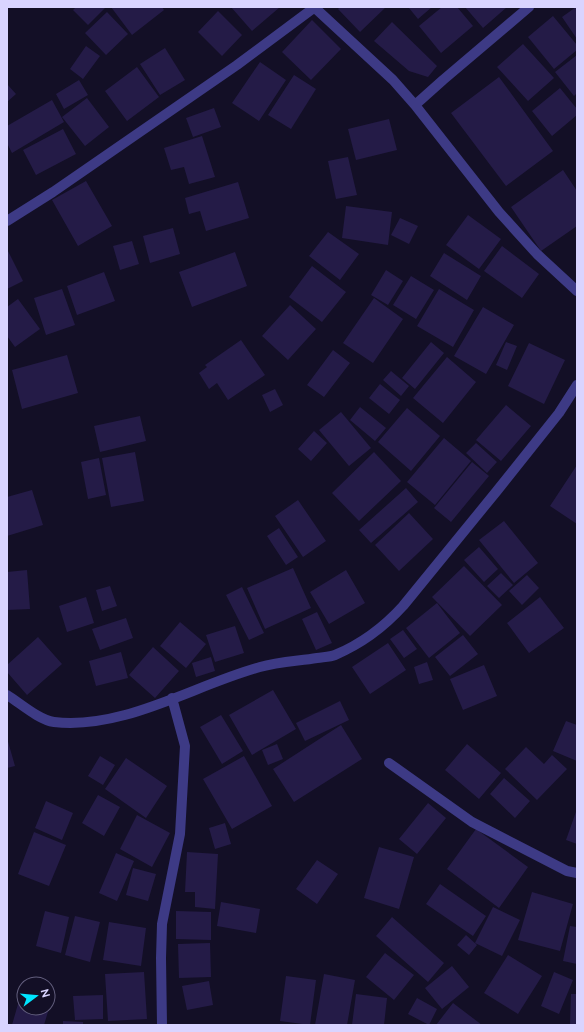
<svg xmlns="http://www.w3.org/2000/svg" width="584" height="1032" font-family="Raleway,sans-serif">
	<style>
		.building { fill: #241b47 }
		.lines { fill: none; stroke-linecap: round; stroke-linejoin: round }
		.minor { stroke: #3d3a85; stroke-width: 10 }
	</style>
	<rect width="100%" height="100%" fill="#130f26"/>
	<path class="building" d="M76,7H106L88,25L73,10Z
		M111,7H162L164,10L132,35Z
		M231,7H280L252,31Z
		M340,7H386L360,32L338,9Z
		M411,7H432L418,19L409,8Z
		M442,7H457L473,26L441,53L419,26Z
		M465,7H507L483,28Z
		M576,7H577V39L562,17Z
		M218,11L242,35L222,56L198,32Z
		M107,12L128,34L106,55L85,33Z
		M553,16L577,45V50L554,69L528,37Z
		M312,20L341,49L311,80L282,52Z
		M392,22L437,66L428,77L409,71L374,41Z
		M523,44L554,78L528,101L497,67Z
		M86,46L100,56L83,79L70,69Z
		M165,48L185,80L160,95L140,64Z
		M577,55V93L574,96L555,72Z
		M260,62L286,80L259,121L232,103Z
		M137,67L159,97L127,121L105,91Z
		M294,75L316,89L291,129L268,115Z
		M499,77L553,151L506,186L451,113Z
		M79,80L88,95L64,109L56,94Z
		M7,84L16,94L7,102Z
		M560,88L577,109V115L552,136L532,111Z
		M87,98L109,127L85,146L62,117Z
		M52,100L64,122L12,153L7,143V126Z
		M214,108L221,127L193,137L186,118Z
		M389,119L397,150L356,160L348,129Z
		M63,129L76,154L36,175L23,150Z
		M202,136L215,177L189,184L184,167L171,170L164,148Z
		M348,157L357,195L336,199L328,161Z
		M563,170L577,191V226L541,251L511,207Z
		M86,181L112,226L78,246L52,200Z
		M238,182L249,218L206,231L200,211L189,214L185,198Z
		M346,206L392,212L388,245L342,238Z
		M468,215L501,239L479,269L446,245Z
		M400,218L418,226L409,244L391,235Z
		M173,228L180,254L150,263L143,236Z
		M328,232L359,254L340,280L309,256Z
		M132,241L139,264L120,270L113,246Z
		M502,246L539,274L522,298L484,271Z
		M7,249L23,281L7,289Z
		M235,252L247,286L192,307L179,272Z
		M444,253L481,276L467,300L430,276Z
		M312,266L346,292L322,322L289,297Z
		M386,270L403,281L388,305L371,295Z
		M104,272L115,301L77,315L67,286Z
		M411,276L434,290L416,319L393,305Z
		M62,289L75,325L46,335L34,298Z
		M439,289L474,310L453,347L417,326Z
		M374,298L403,319L373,363L343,343Z
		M18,299L40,329L15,347L7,336V307Z
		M290,305L316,329L288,360L262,336Z
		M483,307L514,325L486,374L454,356Z
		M241,340L265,375L228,400L217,383L209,389L199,373L207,367L205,365Z
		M431,342L444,353L415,389L402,378Z
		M506,342L517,346L507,370L496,365Z
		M529,343L565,360L544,404L508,386Z
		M333,350L350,363L324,397L307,385Z
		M67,355L78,393L22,409L12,370Z
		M447,357L476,382L443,423L413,398Z
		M391,371L409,386L401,396L383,380Z
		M380,384L400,400L389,414L369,398Z
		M275,389L283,405L270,412L262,395Z
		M506,405L531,426L501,461L476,440Z
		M360,407L386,428L375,441L350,420Z
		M407,408L440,436L411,471L378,442Z
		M341,412L371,448L349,466L319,430Z
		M140,416L146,441L100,452L94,426Z
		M314,431L327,443L311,461L298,449Z
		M444,438L471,461L435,505L407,482Z
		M476,443L497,462L487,473L466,453Z
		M135,452L144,501L111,507L102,458Z
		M374,452L401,481L359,521L332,493Z
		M99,458L106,495L88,499L81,462Z
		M472,462L489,476L451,522L434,508Z
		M577,465V524L550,506Z
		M406,488L418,502L371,543L359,530Z
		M32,490L43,525L7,536V497Z
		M298,500L326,541L303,557L275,516Z
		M409,513L433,539L399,571L375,545Z
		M504,521L538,563L514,583L479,540Z
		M279,528L298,557L286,565L267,536Z
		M479,547L498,569L484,582L464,560Z
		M464,566L502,605L470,636L432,597Z
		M293,568L311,608L265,629L247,588Z
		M27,570L30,609L7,610V572Z
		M346,570L365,603L329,624L310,592Z
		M501,573L513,585L499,598L487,586Z
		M527,575L539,588L522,605L509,591Z
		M110,586L117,606L102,611L96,590Z
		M242,587L264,633L249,640L226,595Z
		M86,597L94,623L67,632L59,606Z
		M540,597L564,628L529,653L507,623Z
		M437,603L460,633L429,658L406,628Z
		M317,612L332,643L316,650L302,619Z
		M126,618L133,638L100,650L92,629Z
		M180,622L206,644L186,668L160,646Z
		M235,626L244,653L215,662L206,635Z
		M403,630L417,649L404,658L390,639Z
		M463,635L478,654L450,676L435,657Z
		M38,637L62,664L27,695L7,672V665Z
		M388,643L406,670L370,694L352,667Z
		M153,647L179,671L155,698L129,675Z
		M121,652L128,678L96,686L89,661Z
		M211,657L215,671L196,677L192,663Z
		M427,662L433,680L419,684L414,667Z
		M484,665L497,696L463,710L450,679Z
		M273,690L296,729L252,755L229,715Z
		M340,701L349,720L305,741L296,723Z
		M221,715L243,751L222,764L200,727Z
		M566,721L577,725V761L553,751Z
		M341,725L362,759L294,802L273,769Z
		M7,738L15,766L7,768Z
		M277,744L283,759L268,765L262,750Z
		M467,744L501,773L479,799L445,770Z
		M526,747L544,764L552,755L567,769L537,800L505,769Z
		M100,756L115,765L103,785L88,776Z
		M244,756L272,806L232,829L203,779Z
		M126,758L167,786L146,818L105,789Z
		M504,778L530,801L515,818L490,794Z
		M98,795L120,807L104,836L82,823Z
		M46,801L73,813L62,840L35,828Z
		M428,803L446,818L417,854L399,839Z
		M577,809V844L566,840Z
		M137,815L170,833L152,867L120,849Z
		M225,823L231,844L215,849L209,828Z
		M476,829L528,867L499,908L447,869Z
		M34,832L66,845L49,886L18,874Z
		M379,847L414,857L399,909L364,898Z
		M187,852L218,854L215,909L195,907V892H185Z
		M116,853L134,861L117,901L99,893Z
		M317,860L338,874L317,904L296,889Z
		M133,868L156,874L148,901L126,895Z
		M440,884L486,916L473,936L426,904Z
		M532,892L573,904L560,951L518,940Z
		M221,902L260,909L256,933L217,926Z
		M493,907L520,920L502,956L475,943Z
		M45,911L69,917L61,953L36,946Z
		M176,911L211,912V940L176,939Z
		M75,916L100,922L90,962L65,955Z
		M392,917L444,963L428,982L376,936Z
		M109,922L146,928L141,966L103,960Z
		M570,926L577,927V964L563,961Z
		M466,935L477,945L469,955L457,945Z
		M210,943L211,977L179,978L178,944Z
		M385,953L414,975L394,1000L366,977Z
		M508,955L542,976L518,1014L484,993Z
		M452,966L469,987L442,1009L425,988Z
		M144,972L147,1019L108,1021L105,974Z
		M554,972L573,980L559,1014L541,1006Z
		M324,974L355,980L347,1025H315Z
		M286,976L316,980L310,1025L280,1021Z
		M209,981L213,1005L187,1010L182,986Z
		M356,994L387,998L384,1025H352Z
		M571,994H577V1025H570Z
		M103,995V1019L75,1020L73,996Z
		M20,997L24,998V1008H48V1005H50L44,1025H12Z
		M417,998L437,1009L429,1025L408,1014Z
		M453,1003L482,1025H436Z
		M63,1021L83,1022V1025H63Z"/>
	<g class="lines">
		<path class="minor" d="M314,7L393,80L415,105L499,212L537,254L577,291
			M415,105L443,80L529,7
			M7,221L53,192L237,65L315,7
			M7,695C20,703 39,720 54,722C124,730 194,685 260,667C278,662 298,661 317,658C323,657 330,657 335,655C361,644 384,627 403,606L496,492L559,413L577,385
			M389,763L472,822L567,871L577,873
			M162,1025L161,958L162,924L180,834L185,746L172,698"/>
	</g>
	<rect width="584" height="1032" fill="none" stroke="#d9d4ff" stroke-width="16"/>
	<g transform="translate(36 996) rotate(74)"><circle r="19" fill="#130f26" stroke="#625e7d"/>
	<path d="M0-3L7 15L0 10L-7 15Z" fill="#00e5ff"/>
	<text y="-6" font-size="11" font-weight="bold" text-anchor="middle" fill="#d9d4ff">N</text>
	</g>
</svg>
